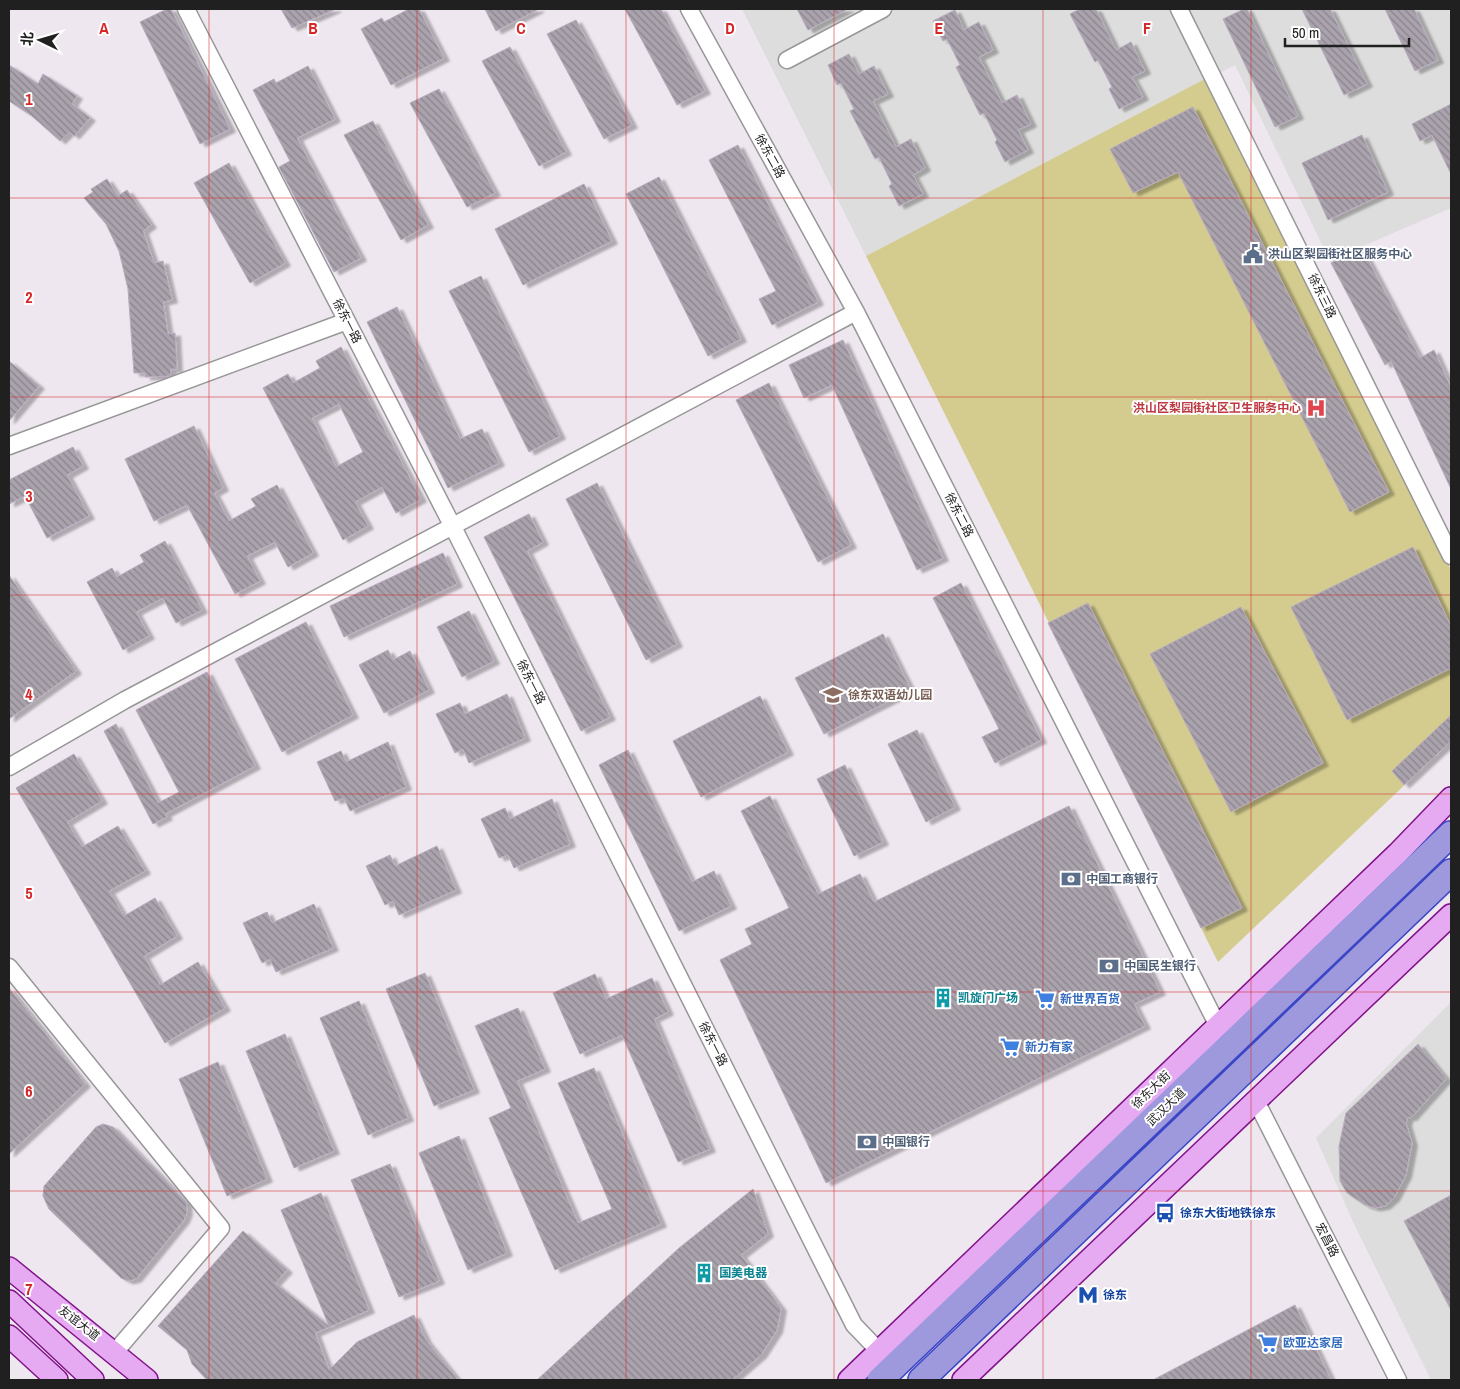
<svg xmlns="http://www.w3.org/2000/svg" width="1460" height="1389" font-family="'Archivo Narrow','Noto Sans SC',sans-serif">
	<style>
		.residential { fill: #ddd }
		.pitch { fill: #d4cc8f }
		.building { fill: url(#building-back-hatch); stroke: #b9abbf; fill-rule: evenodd; filter: url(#shadow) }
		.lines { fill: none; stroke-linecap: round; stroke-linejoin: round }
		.minor-casing { stroke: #979797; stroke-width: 19 }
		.major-casing { stroke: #811289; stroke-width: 24 }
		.highway-casing { stroke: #3b46c6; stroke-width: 28 }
		.minor { stroke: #fff; stroke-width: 16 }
		.major { stroke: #e5aaf1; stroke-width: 21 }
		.highway { stroke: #9e99dd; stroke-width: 25 }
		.grid { fill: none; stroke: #d62828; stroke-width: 1; stroke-opacity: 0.55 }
		.labels { text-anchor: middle; stroke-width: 4; stroke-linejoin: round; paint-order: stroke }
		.street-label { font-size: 12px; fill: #202020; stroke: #fff }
		.service-label { font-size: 12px; font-weight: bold; fill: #4e5e75; stroke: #fff; text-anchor: start }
		.health-label { font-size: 12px; font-weight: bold; fill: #be3a42; stroke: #fff; text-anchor: end }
		.education-label { font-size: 12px; font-weight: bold; fill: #785e54; stroke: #fff; text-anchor: start }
		.culture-label { font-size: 12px; font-weight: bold; fill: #0d838f; stroke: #fff; text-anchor: start }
		.shop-label { font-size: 12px; font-weight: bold; fill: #366cbe; stroke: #fff; text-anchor: start }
		.transit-label { font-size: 12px; font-weight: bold; fill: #164399; stroke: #fff; text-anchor: start }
		.grid-label { font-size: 16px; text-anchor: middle; font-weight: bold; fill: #d62828; stroke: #fff; stroke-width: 4; stroke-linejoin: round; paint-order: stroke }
	</style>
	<defs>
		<pattern id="building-back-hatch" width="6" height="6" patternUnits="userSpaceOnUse" patternTransform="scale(1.25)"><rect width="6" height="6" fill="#aaa3ad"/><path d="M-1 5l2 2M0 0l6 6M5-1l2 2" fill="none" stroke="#8a848c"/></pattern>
		<filter id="shadow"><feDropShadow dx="5.5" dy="3" stdDeviation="1" flood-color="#0004"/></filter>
	</defs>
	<rect width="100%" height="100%" fill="#eee7ef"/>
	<path class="residential" d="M742,9H1451V208L1361,247L1331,263L1235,65L866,256Z
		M1451,1002V1380H1431L1353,1222L1316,1138Z"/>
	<path class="pitch" d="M1205,79L1451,570V741L1218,962L866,256Z"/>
	<path class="building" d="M167,9H171L230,129L200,144L140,22Z
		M281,9H336L292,28Z
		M409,9H419L444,58L391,85L361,29L382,18L384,22Z
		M485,9H539L496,31Z
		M625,9H661L705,91L677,105Z
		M797,9H848L808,30Z
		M1080,9H1096L1116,50L1131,42L1145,71L1132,77L1143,97L1119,109L1109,89L1112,87L1098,60L1095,62L1070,14Z
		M1244,9H1247L1298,116L1275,127L1223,19Z
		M1302,9H1330L1367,84L1344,95Z
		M1385,9H1414L1438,60L1415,71Z
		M955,10L964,30L979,22L993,50L979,57L1002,103L1017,95L1031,124L1018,130L1028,150L1005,162L995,142L997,140L984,113L980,115L956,67L960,65L947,39L943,41L933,21Z
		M576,20L632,125L604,139L547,34Z
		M510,47L566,152L539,166L482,61Z
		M849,54L859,74L874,66L888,94L873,101L896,147L911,139L925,168L913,175L923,194L899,206L889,186L892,184L879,157L875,159L850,111L854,109L841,83L837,85L828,65Z
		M9,65L38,84L43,74L77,96L72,104L90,118L74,136L69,132L60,141L32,116L9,101Z
		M308,66L335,119L297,138L361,258L334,272L279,167L290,161L253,90L274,79L276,83Z
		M439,89L495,193L467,207L410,103Z
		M1451,104V174L1432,135L1420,141L1412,124Z
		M1193,107L1389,492L1350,512L1178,172L1133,193L1110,149Z
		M373,121L428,225L401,240L344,135Z
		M1362,135L1388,192L1328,220L1302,163Z
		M738,145L818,302L772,325L759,299L776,291L709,160Z
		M229,163L285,263L250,283L194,183Z
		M659,177L741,339L708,356L626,194Z
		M107,179L118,196L127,190L151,225L143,231L154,263L163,261L172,300L163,302L168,334L175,333L177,369H171L170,376L145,377V373H134L128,289L119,251L106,224L84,198L93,192L91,189Z
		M584,184L612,241L523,285L495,229Z
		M1361,247L1420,358L1434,350L1451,388V489L1391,361L1385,365L1331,263Z
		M481,276L560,436L529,452L449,291Z
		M397,307L460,439L482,429L499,463L448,488L367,322Z
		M843,340L943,558L917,570L832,385L804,398L789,365Z
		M341,347L421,499L396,513L382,487L355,502L368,526L343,540L263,388L288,374L293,383L320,368L316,361ZM339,404L363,452L336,467L312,418Z
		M9,361L39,386L9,421Z
		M769,383L851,545L818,562L736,400Z
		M194,426L223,488L214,493L229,521L256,506L251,499L277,485L313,553L288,567L275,542L247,556L260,581L235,594L187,505L154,521L125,459Z
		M73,447L83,466L67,475L89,516L47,538L25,496L9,504V480Z
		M597,483L677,644L646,660L566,499Z
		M529,514L543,542L527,551L610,717L581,731L484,537Z
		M165,541L202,610L176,623L163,598L136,612L149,636L123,650L87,582L112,568L117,577L144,562L140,555Z
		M1413,547L1451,626V668L1347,720L1291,607Z
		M443,553L457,584L344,637L330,606Z
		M9,575L76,671L9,719Z
		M961,583L1041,740L995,763L982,737L999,729L933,598Z
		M1088,603L1242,908L1201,928L1048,623Z
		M1241,607L1323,763L1231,812L1150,654Z
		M469,611L494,661L462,677L437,627Z
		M306,622L353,715L282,752L235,659Z
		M883,634L911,690L824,734L795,678Z
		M388,650L393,660L410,651L429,690L384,713L359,665Z
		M207,672L255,766L165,814L167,817L153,824L104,731L116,724L158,803L179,792L136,710Z
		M507,694L525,738L469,763L463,749L455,753L436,714L460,703L465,714Z
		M760,696L788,752L701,797L673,741Z
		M1451,715V741L1404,785L1392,771Z
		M917,730L955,807L926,822L888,744Z
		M388,742L406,787L350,811L344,798L335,801L317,762L341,751L346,762Z
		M628,750L692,882L714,871L731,906L679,931L599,765Z
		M74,754L102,801L67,822L82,847L118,826L145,871L109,891L124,916L155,898L177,936L144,956L160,985L198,962L225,1008L165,1043L16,788Z
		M845,765L883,842L854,856L817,779Z
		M770,796L818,894L860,874L874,902L1069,806L1160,992L1134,1004L1145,1026L826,1183L720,960L752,944L745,929L789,908L741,811Z
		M552,799L570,844L514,868L508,855L499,858L481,819L505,808L510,819Z
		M437,846L456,890L399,915L393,901L385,905L366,866L390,855L395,866Z
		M314,904L333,948L276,972L270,959L262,963L243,923L267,912L272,923Z
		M425,973L474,1090L434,1106L386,989Z
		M595,974L606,999L652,978L668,1012L654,1019L710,1149L678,1162L622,1035L580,1054L553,993Z
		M9,988L85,1084L9,1154Z
		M359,1001L408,1118L368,1135L320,1018Z
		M518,1008L545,1069L517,1081L578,1223L612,1209L558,1083L594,1068L661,1224L555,1270L489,1118L511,1108L475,1026Z
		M285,1034L334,1151L294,1168L246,1051Z
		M1418,1044L1446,1079L1411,1118L1408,1117L1406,1123L1412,1143L1406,1175L1394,1198L1385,1206L1375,1208L1365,1205L1347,1193L1340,1181L1339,1146L1346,1113Z
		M218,1062L267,1179L227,1196L179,1079Z
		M103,1124L113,1127L186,1202L187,1212L184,1220L136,1279L128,1281L121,1278L49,1209L43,1196L44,1186L96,1127Z
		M459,1136L507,1253L468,1270L419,1153Z
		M390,1164L439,1281L399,1297L351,1180Z
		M753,1189L768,1234L741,1255L781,1308L777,1330L761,1355L732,1380H537L679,1248Z
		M321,1193L369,1310L315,1333L329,1370L357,1342L414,1315L426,1340L458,1380H207L192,1364L187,1350L158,1326L243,1231L287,1270L275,1283L329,1326L281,1210Z
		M1451,1195V1310L1404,1221Z
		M1295,1305L1331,1380H1153Z"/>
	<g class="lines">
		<defs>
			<path id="minor" d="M186,9L452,525L854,1325L879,1351
				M689,9L856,312L1218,1026
				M1179,9L1451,556
				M787,60L883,9
				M9,446L347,321
				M9,767L125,700L856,312
				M9,967L221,1228L115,1352
				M1256,1101L1398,1380"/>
			<path id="major" d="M9,1268L147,1380
				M9,1301L93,1380
				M9,1336L57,1380
				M849,1380L1398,853L1451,798
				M963,1380L1451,915"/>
			<path id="highway" d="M880,1380L1451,834
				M921,1380L1451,872"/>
		</defs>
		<use href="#minor" class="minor-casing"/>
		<use href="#major" class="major-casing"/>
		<use href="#highway" class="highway-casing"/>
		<use href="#minor" class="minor"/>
		<use href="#major" class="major"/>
		<use href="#highway" class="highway"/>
	</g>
	<path class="grid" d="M209,9V1380M417,9V1380M626,9V1380M834,9V1380M1043,9V1380M1251,9V1380M9,198H1451M9,397H1451M9,595H1451M9,794H1451M9,992H1451M9,1191H1451"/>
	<defs>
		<symbol id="civic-bare" viewBox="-9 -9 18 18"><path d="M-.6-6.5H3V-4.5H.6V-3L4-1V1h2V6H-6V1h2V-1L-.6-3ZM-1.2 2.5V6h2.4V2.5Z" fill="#5c6f8a" stroke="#fff" stroke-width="2.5" paint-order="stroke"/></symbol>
		<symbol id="hospital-bare" viewBox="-9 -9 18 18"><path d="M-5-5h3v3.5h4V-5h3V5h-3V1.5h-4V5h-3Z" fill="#e0444e" stroke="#fff" stroke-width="2.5" paint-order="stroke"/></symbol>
		<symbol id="school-bare" viewBox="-9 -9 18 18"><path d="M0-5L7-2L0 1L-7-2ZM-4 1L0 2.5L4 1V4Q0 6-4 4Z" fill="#8d6e63" stroke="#fff" stroke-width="2.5" paint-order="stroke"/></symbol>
		<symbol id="bank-bare" viewBox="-9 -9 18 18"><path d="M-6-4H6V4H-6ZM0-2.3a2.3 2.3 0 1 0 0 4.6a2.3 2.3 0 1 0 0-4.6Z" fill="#5c6f8a" stroke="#fff" stroke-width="2.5" paint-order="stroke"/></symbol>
		<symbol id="building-bare" viewBox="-9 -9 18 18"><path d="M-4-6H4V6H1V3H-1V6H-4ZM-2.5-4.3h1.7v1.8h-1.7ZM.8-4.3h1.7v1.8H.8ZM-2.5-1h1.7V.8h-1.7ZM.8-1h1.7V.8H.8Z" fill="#0f9aa8" stroke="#fff" stroke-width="2.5" paint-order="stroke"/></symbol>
		<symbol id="supermarket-bare" viewBox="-9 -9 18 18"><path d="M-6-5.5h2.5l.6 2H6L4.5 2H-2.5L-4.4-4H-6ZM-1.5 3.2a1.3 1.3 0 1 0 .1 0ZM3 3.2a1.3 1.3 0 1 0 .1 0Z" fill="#3f7fe0" stroke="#fff" stroke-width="2.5" paint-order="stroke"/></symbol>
		<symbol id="bus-bare" viewBox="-9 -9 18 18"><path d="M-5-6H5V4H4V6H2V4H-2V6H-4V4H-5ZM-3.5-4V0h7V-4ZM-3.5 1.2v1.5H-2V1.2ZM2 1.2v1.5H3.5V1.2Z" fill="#1a4fb4" stroke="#fff" stroke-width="2.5" paint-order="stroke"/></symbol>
		<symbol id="metro-bare" viewBox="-9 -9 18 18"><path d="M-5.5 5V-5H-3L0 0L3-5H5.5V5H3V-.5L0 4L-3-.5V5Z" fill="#1a4fb4" stroke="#fff" stroke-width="2.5" paint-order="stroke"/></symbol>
	</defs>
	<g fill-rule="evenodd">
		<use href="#civic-bare" x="1239" y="240" width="28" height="28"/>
		<use href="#hospital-bare" x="1302" y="394" width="28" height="28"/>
		<use href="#school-bare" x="819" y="681" width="28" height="28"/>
		<use href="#bank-bare" x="1057" y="865" width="28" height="28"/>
		<use href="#bank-bare" x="1095" y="952" width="28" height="28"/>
		<use href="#building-bare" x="929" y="984" width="28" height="28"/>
		<use href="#supermarket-bare" x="1031" y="985" width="28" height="28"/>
		<use href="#supermarket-bare" x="996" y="1033" width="28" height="28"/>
		<use href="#bank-bare" x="853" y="1128" width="28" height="28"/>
		<use href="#bus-bare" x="1151" y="1199" width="28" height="28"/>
		<use href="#building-bare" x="690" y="1259" width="28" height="28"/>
		<use href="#metro-bare" x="1074" y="1281" width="28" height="28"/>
		<use href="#supermarket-bare" x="1254" y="1329" width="28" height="28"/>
	</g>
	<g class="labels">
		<g class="street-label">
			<text transform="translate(770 156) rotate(61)" y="4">徐东二路</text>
			<text transform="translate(1322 296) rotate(64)" y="4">徐东三路</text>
			<text transform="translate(347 321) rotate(63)" y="4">徐东一路</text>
			<text transform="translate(959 515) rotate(63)" y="4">徐东二路</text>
			<text transform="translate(531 682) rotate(63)" y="4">徐东一路</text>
			<text transform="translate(713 1044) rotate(63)" y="4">徐东一路</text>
			<text transform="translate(1151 1090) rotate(-44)" y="4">徐东大街</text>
			<text transform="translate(1166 1107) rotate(-44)" y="4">武汉大道</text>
			<text transform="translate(1327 1240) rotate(63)" y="4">宏昌路</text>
			<text transform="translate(79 1323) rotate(38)" y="4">友谊大道</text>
		</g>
		<g class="service-label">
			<text x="1268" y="258">洪山区梨园街社区服务中心</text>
			<text x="1086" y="883">中国工商银行</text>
			<text x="1124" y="970">中国民生银行</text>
			<text x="882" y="1146">中国银行</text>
		</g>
		<g class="health-label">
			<text x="1301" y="412">洪山区梨园街社区卫生服务中心</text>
		</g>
		<g class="education-label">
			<text x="848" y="699">徐东双语幼儿园</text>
		</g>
		<g class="culture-label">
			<text x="958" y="1002">凯旋门广场</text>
			<text x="719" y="1277">国美电器</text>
		</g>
		<g class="shop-label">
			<text x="1060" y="1003">新世界百货</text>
			<text x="1025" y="1051">新力有家</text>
			<text x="1283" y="1347">欧亚达家居</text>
		</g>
		<g class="transit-label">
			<text x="1180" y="1217">徐东大街地铁徐东</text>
			<text x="1103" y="1299">徐东</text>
		</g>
	</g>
	<g class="grid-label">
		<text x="104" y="34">A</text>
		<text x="313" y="34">B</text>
		<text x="521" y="34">C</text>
		<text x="730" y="34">D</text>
		<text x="939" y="34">E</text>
		<text x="1147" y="34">F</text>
		<text x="29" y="105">1</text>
		<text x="29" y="303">2</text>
		<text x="29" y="502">3</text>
		<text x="29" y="700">4</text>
		<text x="29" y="899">5</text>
		<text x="29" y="1097">6</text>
		<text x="29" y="1295">7</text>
	</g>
	<rect width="1460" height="1389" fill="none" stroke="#202020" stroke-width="20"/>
	<g transform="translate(40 40) rotate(275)" stroke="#ffffff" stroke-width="4" paint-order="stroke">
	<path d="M0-4L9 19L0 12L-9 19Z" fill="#202020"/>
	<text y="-8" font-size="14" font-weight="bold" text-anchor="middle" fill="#202020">北</text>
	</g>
	<path d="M1285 38v8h124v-8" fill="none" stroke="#202020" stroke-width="2.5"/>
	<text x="1292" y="38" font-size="15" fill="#202020" stroke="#ffffff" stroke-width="4" paint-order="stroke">50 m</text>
</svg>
